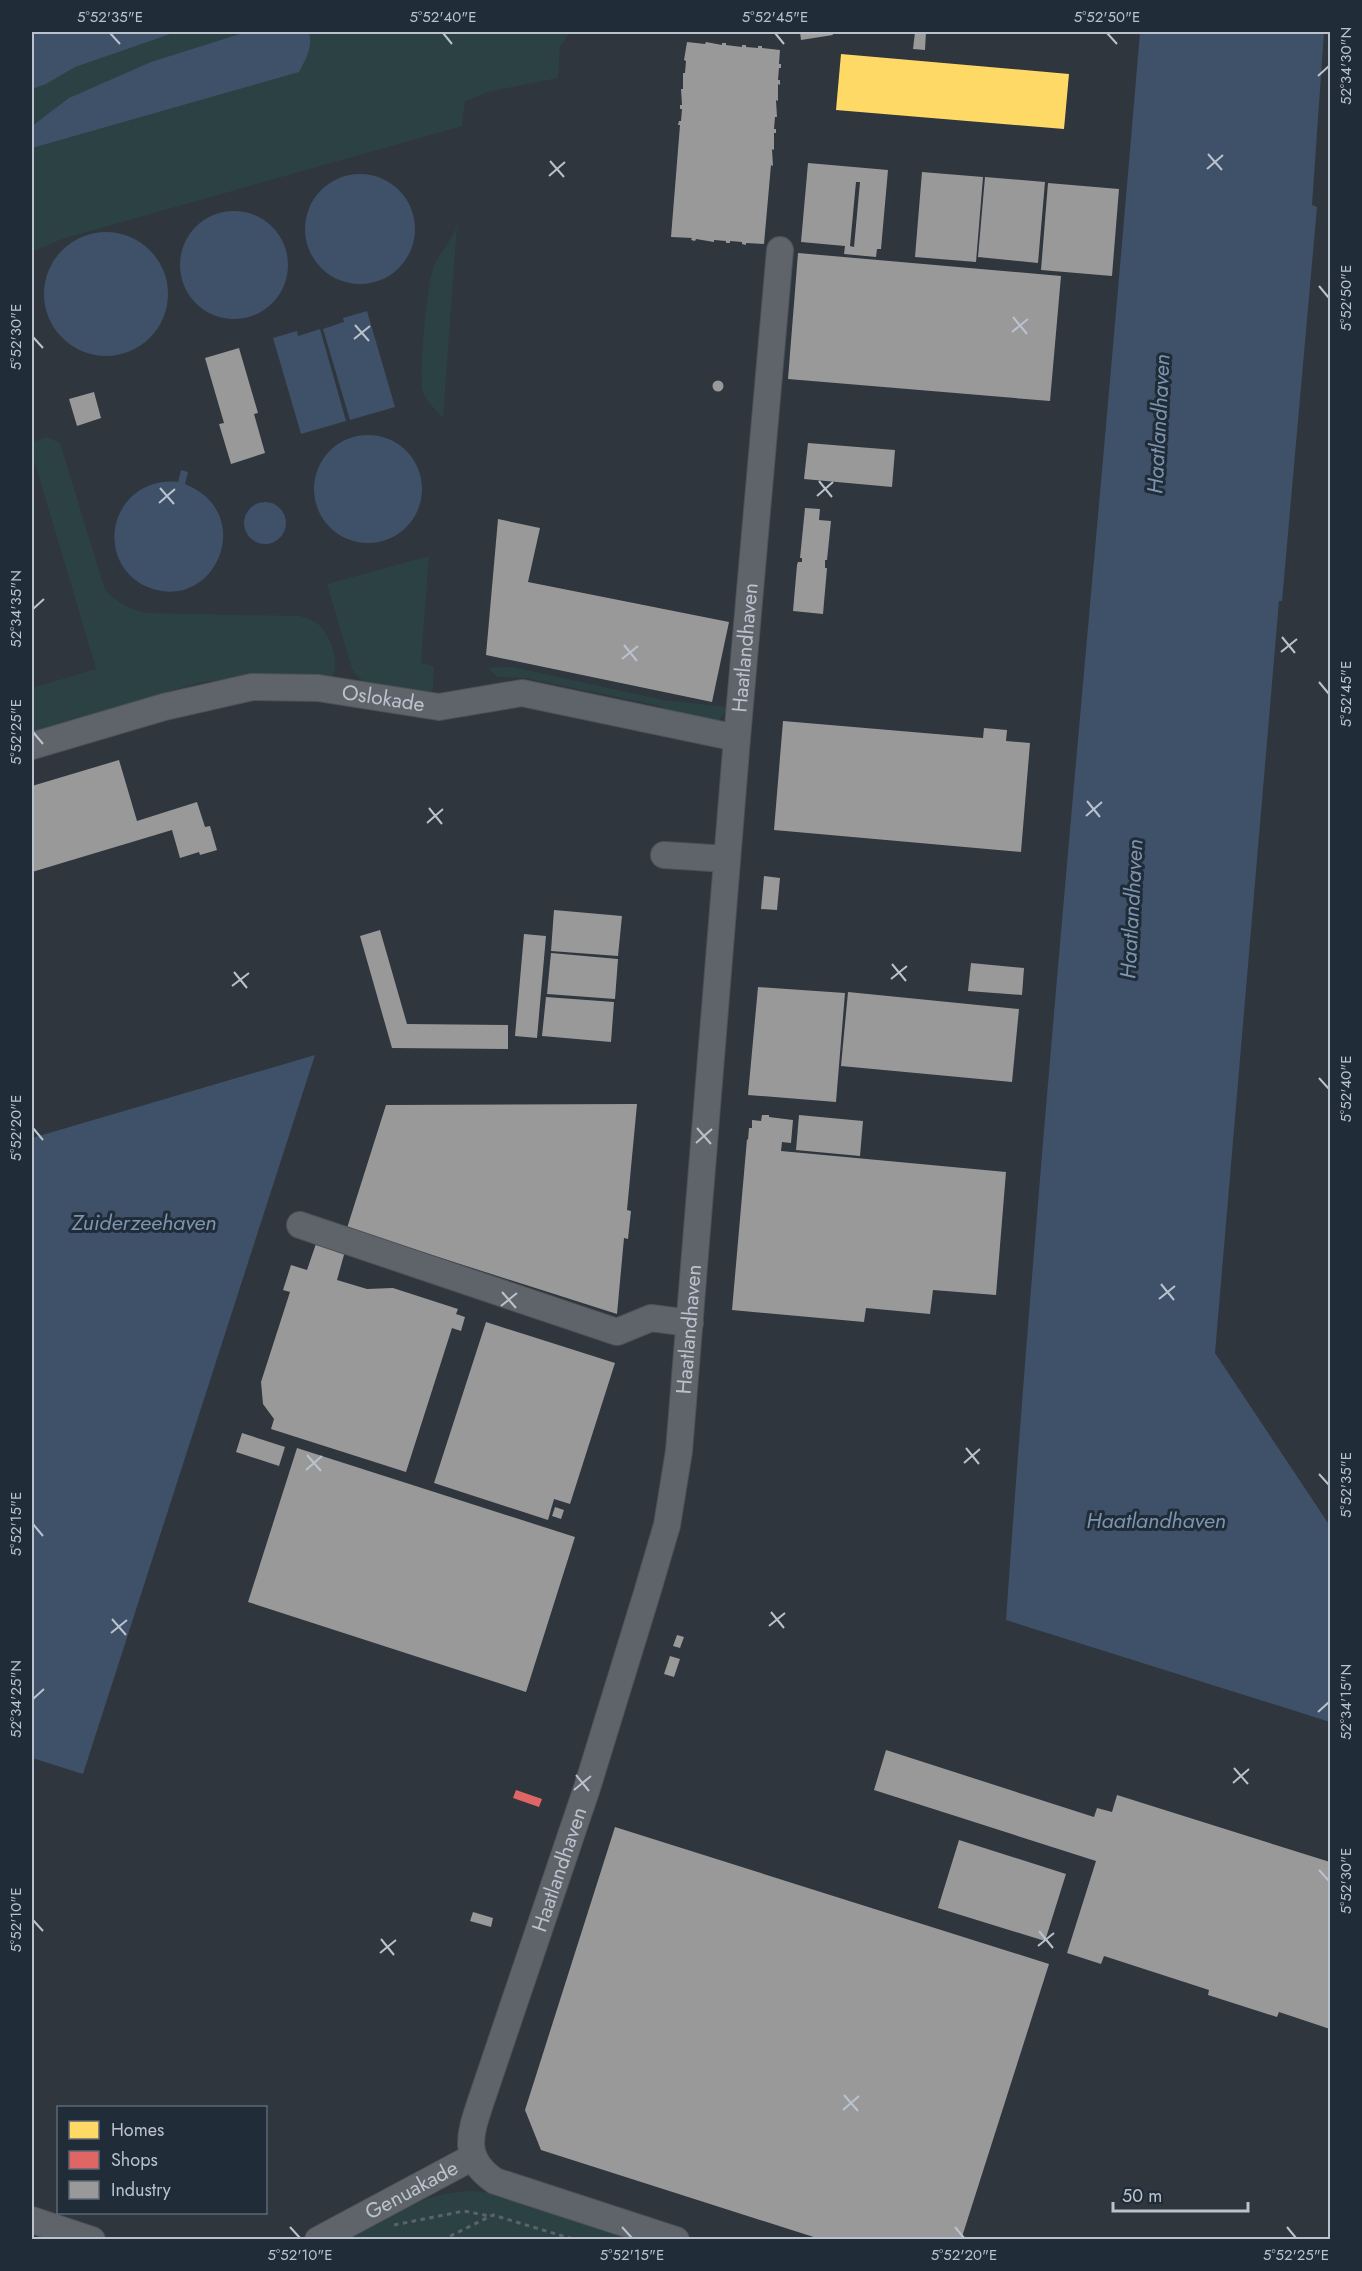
<svg xmlns="http://www.w3.org/2000/svg" width="1362" height="2271" font-family="Jost,sans-serif">
	<style>
		.green { fill: #2c4143 }
		.water { fill: #3e5168 }
		.homes { fill: #ffd966 }
		.shops { fill: #e06666 }
		.industry { fill: #999; fill-rule: evenodd }
		.lines { fill: none; stroke-linecap: round; stroke-linejoin: round }
		.minor-casing { stroke: #4d5257; stroke-width: 28 }
		.path { stroke: #5c6368; stroke-width: 3; stroke-dasharray: 4.5 4.5; stroke-linecap: butt }
		.minor { stroke: #5f646b; stroke-width: 26 }
		.ticks { fill: none; stroke: #bac2cd; stroke-width: 2 }
		.labels { text-anchor: middle; stroke-width: 6; stroke-linejoin: round; paint-order: stroke }
		.street-label { font-size: 21px; fill: #bac2cd; stroke: #212c39 }
		.water-label { font-size: 22px; font-style: italic; fill: #7c94ae; stroke: #212c39 }
		.neatline { fill: none; stroke: #bac2cd; stroke-width: 2 }
		.ticks-label { font-size: 15px; text-anchor: middle; fill: #bac2cd }
	</style>
	<rect width="100%" height="100%" fill="#2f363d"/>
	<path class="green" d="M32,32H570L560,47L558,78L488,92L465,101L462,126L62,239L32,252Z
		M457,225L443,418C436,410 427,402 423,392C418,378 427,285 433,269C438,253 452,242 457,225Z
		M47,437L60,443L105,590C117,602 128,608 145,613L300,616C306,618 313,620 318,624C330,634 341,663 332,677L326,679L271,675L201,682L32,732V688L96,669L35,463H32V442Z
		M429,556L421,663L434,666L433,688L428,697C402,692 367,693 352,669L327,584Z
		M513,667L663,700L728,707L719,721C699,725 676,717 660,706L526,678L497,677L488,668Z
		M468,2191L501,2193L646,2240H339C381,2219 420,2194 468,2191Z"/>
	<path class="water" d="M32,32H176L75,67L46,84L32,89Z
		M246,32H309C313,47 306,59 299,72L32,148V126L69,98L151,62Z
		M1140,32H1324L1312,205L1317,207L1282,601H1279L1215,1353L1330,1526V1722L1006,1620C1043,1090 1096,561 1140,32Z
		M305 229a55 55 0 1 1 110 0a55 55 0 1 1-110 0Z
		M180 265a54 54 0 1 1 108 0a54 54 0 1 1-108 0Z
		M44 294a62 62 0 1 1 124 0a62 62 0 1 1-124 0Z
		M367,311L395,407L350,420L323,329L344,322L343,318Z
		M320,329L346,421L301,434L273,338L297,331L298,336Z
		M314 489a54 54 0 1 1 108 0a54 54 0 1 1-108 0Z
		M181,470L188,472L185,484C260,514 213,619 143,585C130,578 119,565 116,550C107,511 139,477 178,482Z
		M244 523a21 21 0 1 1 42 0a21 21 0 1 1-42 0Z
		M315,1055L83,1774L32,1758V1138Z"/>
	<path class="homes" d="M841,54L1069,74L1064,129L836,110Z"/>
	<path class="shops" d="M516,1790L542,1799L539,1807L513,1798Z"/>
	<path class="industry" d="M800,32H832L833,35L801,40Z
		M915,32H926L925,50L913,49Z
		M687,42L705,44L706,42L722,45V43H726V45L742,47V45H746V47L758,48V46H762V48L780,50L779,64H781V68H779L778,80H780V85L778,84V101L776,100L777,117H775L774,129H776V133H774V150L772,149L773,166L771,165L764,244L746,243V245L742,244V242L730,241V243H726V241L714,240V242L696,239L695,241L691,240L692,238L671,237L680,125H678L679,121H681L682,109H680V105H682L681,89H683V73H685L686,61L684,60Z
		M808,163L888,170L881,249H877L876,257L844,254L845,246L801,242ZM856,182H860L854,247L850,246Z
		M922,172L983,177L976,262L915,257Z
		M985,177L1045,182L1038,263L978,257Z
		M1048,183L1119,189L1112,276L1041,270Z
		M798,253L1061,276L1050,401L788,379Z
		M239,348L258,413L254,414L265,453L231,464L219,424L224,423L205,358Z
		M712.5 386a5.5 5.5 0 1 1 11 0a5.5 5.5 0 1 1-11 0Z
		M94,392L101,418L77,426L69,399Z
		M808,443L895,450L892,487L804,479Z
		M805,508L820,509L819,520L831,521L827,560H825V568H827L823,614L793,611L797,565L798,562H802V558H800Z
		M498,519L540,528L528,582L729,622L712,702L486,655Z
		M783,721L983,738L984,728L1007,730L1006,741L1030,743L1021,852L774,830Z
		M119,760L137,821L197,802L205,827L210,826L217,850L200,855L199,852L180,858L172,830L32,872V786Z
		M764,876L780,878L777,910L761,909Z
		M554,910L622,916L618,956L551,951Z
		M380,930L407,1024L508,1025V1049L392,1048L360,936Z
		M524,934L546,936L537,1038L515,1036Z
		M551,953L618,959L615,999L547,994Z
		M971,963L1024,968L1022,995L968,991Z
		M758,987L845,993L836,1102L748,1095Z
		M848,992L1019,1009L1012,1082L841,1066Z
		M546,997L614,1002L611,1042L542,1036Z
		M637,1104L627,1210L631,1211L628,1239L624,1238L617,1314L347,1228L386,1105Z
		M762,1115H769V1117L793,1120L791,1143L782,1142L781,1151L1006,1172L996,1295L933,1290L930,1314L866,1308L864,1322L732,1310L747,1139L748,1140L749,1128H752V1120L761,1121Z
		M799,1115L863,1121L860,1156L796,1150Z
		M319,1235L347,1244L337,1280L367,1289L393,1288L458,1309L456,1314L465,1317L461,1331L452,1328L406,1472L271,1429L274,1419L263,1404L261,1382L290,1292L283,1290L291,1265L307,1270Z
		M486,1322L615,1363L570,1504L554,1499L548,1520L434,1483Z
		M242,1433L285,1447L279,1466L236,1452Z
		M297,1448L575,1537L526,1692L248,1602Z
		M555,1507L564,1510L561,1519L552,1516Z
		M677,1635L684,1637L680,1648L673,1646Z
		M670,1656L680,1659L674,1677L664,1674Z
		M886,1750L1094,1817L1097,1808L1112,1812L1117,1795L1330,1862V2029L1279,2012L1277,2017L1208,1995L1209,1990L1104,1956L1101,1964L1067,1953L1096,1861L874,1790Z
		M615,1827L1049,1964L961,2240H823L541,2150L525,2110Z
		M959,1840L1066,1874L1045,1941L938,1908Z
		M473,1912L493,1918L491,1927L470,1921Z"/>
	<g class="lines">
		<defs>
			<g id="minor">
				<path id="s1" d="M32,746L164,707L252,687L318,688L439,707L522,693L737,738"/>
				<path d="M664,855L727,859"/>
				<path d="M300,1225L617,1332L651,1318L690,1323"/>
				<path d="M32,2220L92,2240"/>
				<path id="s2" d="M318,2240L473,2157"/>
				<path id="s3" d="M676,2240L495,2181C461,2158 470,2134 481,2101L587,1788L647,1593L667,1525L679,1451L737,738L780,250"/>
			</g>
		</defs>
		<use href="#minor" class="minor-casing"/>
		<path class="path" d="M394,2225L464,2211L489,2216
			M442,2240L493,2215L576,2240"/>
		<use href="#minor" class="minor"/>
	</g>
	<path class="ticks" d="M110,33L120,44M443,33L452,44M775,33L784,44M1107,33L1117,44M1318,76L1329,66M1208,154L1222,170M550,161L564,177M1207,169L1223,155M549,176L565,162M1319,286L1329,298M1013,317L1027,334M355,325L369,341M1012,332L1028,319M33,337L43,348M354,339L370,326M819,481L832,497M160,488L174,504M817,496L833,482M159,503L175,489M33,609L44,599M1282,637L1295,653M624,645L637,661M1281,652L1297,639M622,659L638,646M1319,682L1329,694M33,732L43,744M1087,801L1100,817M429,808L442,824M1086,816L1102,802M427,823L443,809M892,964L906,981M234,972L247,988M891,979L907,966M232,986L249,973M1319,1078L1329,1089M33,1128L43,1140M697,1128L711,1144M696,1143L712,1129M1161,1284L1174,1300M502,1292L516,1308M1159,1299L1175,1286M501,1306L517,1293M966,1448L979,1464M307,1455L321,1471M964,1463L980,1449M306,1470L322,1456M1319,1474L1329,1485M33,1524L43,1536M771,1612L784,1628M112,1619L126,1635M769,1626L785,1613M111,1633L127,1620M33,1699L44,1689M1318,1712L1329,1702M1234,1768L1248,1784M576,1775L589,1791M1233,1783L1249,1769M574,1790L591,1776M1319,1870L1329,1881M33,1920L43,1931M1039,1931L1053,1948M381,1939L394,1955M1038,1946L1054,1933M380,1953L396,1940M844,2095L858,2111M843,2110L859,2096M290,2227L300,2238M622,2227L632,2238M955,2227L964,2238M1287,2227L1296,2238"/>
	<g class="labels">
		<g class="street-label">
			<text dy="7" stroke="none"><textPath href="#s3" startOffset="1767">Haatlandhaven</textPath></text>
			<text dy="7" stroke="none"><textPath href="#s1" startOffset="360">Oslokade</textPath></text>
			<text dy="7" stroke="none"><textPath href="#s3" startOffset="1083">Haatlandhaven</textPath></text>
			<text dy="7" stroke="none"><textPath href="#s3" startOffset="525">Haatlandhaven</textPath></text>
			<text dy="7" stroke="none"><textPath href="#s2" startOffset="106">Genuakade</textPath></text>
		</g>
		<g class="water-label">
			<text transform="translate(1158 424) rotate(-87)" y="8">Haatlandhaven</text>
			<text transform="translate(1131 909) rotate(-87)" y="8">Haatlandhaven</text>
			<text x="144" y="1230">Zuiderzeehaven</text>
			<text x="1156" y="1528">Haatlandhaven</text>
		</g>
	</g>
	<rect width="1362" height="2271" fill="none" stroke="#212c39" stroke-width="66"/>
	<rect x="57" y="2106" width="210" height="108" fill="#212c39" stroke="#5e6874" stroke-width="1.5"/>
	<rect x="69" y="2121" width="30" height="18" fill="#ffd966" stroke="#5e6874" stroke-width="1.5"/>
	<text x="111" y="2136" font-size="18" fill="#bac2cd">Homes</text>
	<rect x="69" y="2151" width="30" height="18" fill="#e06666" stroke="#5e6874" stroke-width="1.5"/>
	<text x="111" y="2166" font-size="18" fill="#bac2cd">Shops</text>
	<rect x="69" y="2181" width="30" height="18" fill="#999999" stroke="#5e6874" stroke-width="1.5"/>
	<text x="111" y="2196" font-size="18" fill="#bac2cd">Industry</text>
	<path d="M1113 2202v9h135v-9" fill="none" stroke="#bac2cd" stroke-width="3"/>
	<text x="1122" y="2202" font-size="18" fill="#bac2cd" stroke="#212c39" stroke-width="4.5" paint-order="stroke">50 m</text>
	<rect x="33" y="33" width="1296" height="2205" class="neatline"/>
	<g class="ticks-label">
		<text x="110" y="22">5°52'35"E</text>
		<text x="443" y="22">5°52'40"E</text>
		<text x="775" y="22">5°52'45"E</text>
		<text x="1107" y="22">5°52'50"E</text>
		<text transform="translate(1346 66) rotate(-90)" y="5">52°34'30"N</text>
		<text transform="translate(1346 298) rotate(-90)" y="5">5°52'50"E</text>
		<text transform="translate(16 337) rotate(-90)" y="5">5°52'30"E</text>
		<text transform="translate(16 609) rotate(-90)" y="5">52°34'35"N</text>
		<text transform="translate(1346 694) rotate(-90)" y="5">5°52'45"E</text>
		<text transform="translate(16 732) rotate(-90)" y="5">5°52'25"E</text>
		<text transform="translate(1346 1089) rotate(-90)" y="5">5°52'40"E</text>
		<text transform="translate(16 1128) rotate(-90)" y="5">5°52'20"E</text>
		<text transform="translate(1346 1485) rotate(-90)" y="5">5°52'35"E</text>
		<text transform="translate(16 1524) rotate(-90)" y="5">5°52'15"E</text>
		<text transform="translate(16 1699) rotate(-90)" y="5">52°34'25"N</text>
		<text transform="translate(1346 1702) rotate(-90)" y="5">52°34'15"N</text>
		<text transform="translate(1346 1881) rotate(-90)" y="5">5°52'30"E</text>
		<text transform="translate(16 1920) rotate(-90)" y="5">5°52'10"E</text>
		<text x="300" y="2260">5°52'10"E</text>
		<text x="632" y="2260">5°52'15"E</text>
		<text x="964" y="2260">5°52'20"E</text>
		<text x="1296" y="2260">5°52'25"E</text>
	</g>
</svg>
